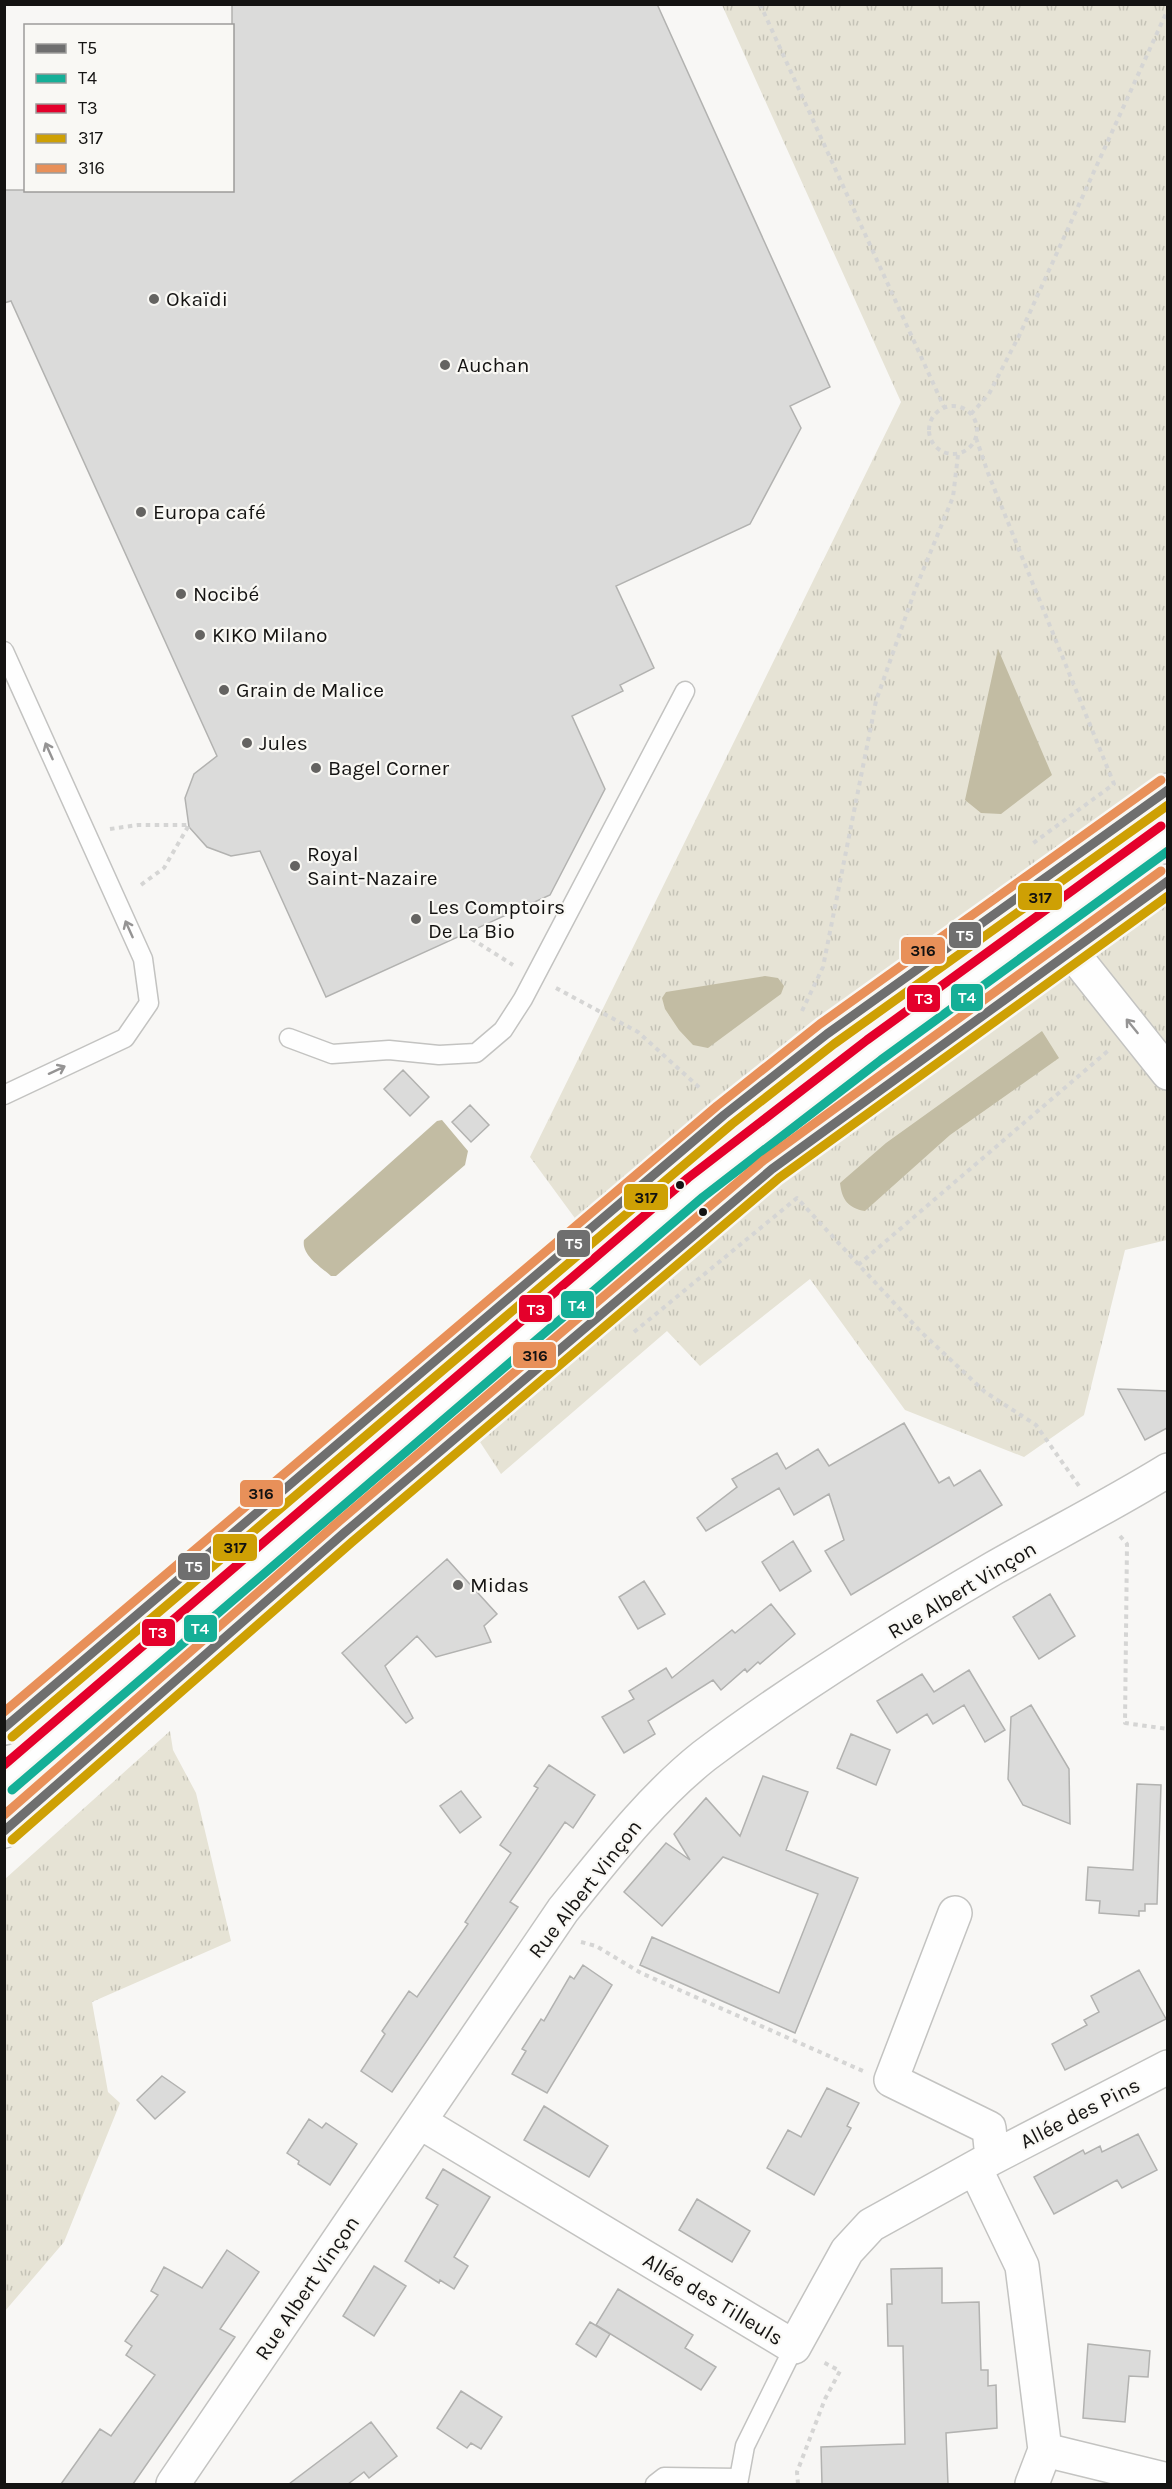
<svg xmlns="http://www.w3.org/2000/svg" width="1172" height="2489" font-family="Karla,sans-serif">
	<style>
		.grass { fill: url(#grass-tufts) }
		.water { fill: #c2bca3 }
		.building { fill: #dbdbda; stroke: #b2b2b0; stroke-width: 1.5 }
		.lines { fill: none; stroke-linecap: round; stroke-linejoin: round }
		.service-casing { stroke: #c3c3c1; stroke-width: 21 }
		.minor-casing { stroke: #c3c3c1; stroke-width: 36 }
		.secondary-casing { stroke: #c3c3c1; stroke-width: 36 }
		.path { stroke: #d5d5d4; stroke-width: 4; stroke-dasharray: 4.5 4.5; stroke-linecap: butt }
		.service { stroke: #fefefe; stroke-width: 18 }
		.minor { stroke: #fefefe; stroke-width: 33 }
		.secondary { stroke: #fefefe; stroke-width: 33 }
		.bus-1-casing { stroke: #f9f8f4; stroke-width: 14 }
		.bus-2-casing { stroke: #f9f8f4; stroke-width: 14 }
		.bus-3-casing { stroke: #f9f8f4; stroke-width: 14 }
		.bus-4-casing { stroke: #f9f8f4; stroke-width: 14 }
		.bus-5-casing { stroke: #f9f8f4; stroke-width: 14 }
		.bus-1 { stroke: #6f6f6f; stroke-width: 9 }
		.bus-2 { stroke: #15af97; stroke-width: 9 }
		.bus-3 { stroke: #e4002b; stroke-width: 9 }
		.bus-4 { stroke: #cea004; stroke-width: 9 }
		.bus-5 { stroke: #e89059; stroke-width: 9 }
		.oneway { stroke: #959494 }
		.poi-dot { fill: #646361; stroke: #f9f8f4; stroke-width: 2 }
		.bus-dot { fill: #141312; stroke: #f9f8f4; stroke-width: 2 }
		.labels { text-anchor: middle; stroke-width: 4.5; stroke-linejoin: round; paint-order: stroke }
		.poi-label { font-size: 21px; fill: #141312; stroke: #f9f8f4; text-anchor: start }
		.street-label { font-size: 21px; fill: #141312; stroke: #f9f8f4 }
		.line-badge { stroke: #f9f8f4; stroke-width: 2 }
		.badge-label { font-size: 16px; text-anchor: middle; font-weight: bold; fill: #fff }
		.pale-badge-label { font-size: 16px; text-anchor: middle; font-weight: bold; fill: #111 }
	</style>
	<defs>
		<pattern id="grass-tufts" width="24" height="20" patternUnits="userSpaceOnUse" patternTransform="scale(1.5)"><rect width="24" height="20" fill="#e6e3d5"/><path d="M3 7l-1-3M5 7V3M7 7l1-3M15 17l-1-3M17 17v-4M19 17l1-3" fill="none" stroke="#c4c2b6"/></pattern>
	</defs>
	<rect width="100%" height="100%" fill="#f8f7f5"/>
	<path class="grass" d="M722,5H1167V774L577,1221L530,1157L901,402Z
		M1167,898V1240L1125,1250L1084,1415L1024,1457L905,1410L810,1279L700,1366L667,1331L501,1474L480,1442L825,1146Z
		M170,1731L173,1750L196,1793L231,1941L92,2002L108,2092L120,2103L64,2242L5,2311V1879Z"/>
	<path class="water" d="M998,649L1052,775L1001,814L981,813L965,800Z
		M765,976L778,978L784,986L781,994L708,1048L693,1045L679,1030L665,1009L662,998L666,992Z
		M1042,1031L1059,1058L950,1135L865,1211C848,1208 842,1200 840,1183L886,1143Z
		M442,1120L468,1151L465,1165L336,1276H331C321,1267 301,1255 304,1240L437,1121Z"/>
	<path class="building" d="M232,4H657L830,387L790,406L801,428L750,524L616,586L654,668L620,685L623,691L572,716L605,789L550,895L326,997L260,851L231,856L207,847L189,827L185,798L194,774L217,756L11,301L4,303V190H232Z
		M403,1070L429,1097L410,1116L384,1089Z
		M470,1105L489,1125L471,1142L452,1122Z
		M1118,1389L1167,1391V1428L1145,1440Z
		M904,1423L939,1483L949,1477L954,1486L980,1470L1002,1505L851,1595L825,1551L844,1540L829,1494L794,1515L779,1488L706,1531L697,1518L737,1487L732,1479L777,1453L786,1469L818,1449L829,1466Z
		M793,1541L811,1571L780,1591L762,1562Z
		M447,1559L497,1614L484,1626L491,1642L436,1657L417,1636L385,1666L413,1718L406,1723L342,1653Z
		M644,1581L665,1614L638,1629L619,1597Z
		M1050,1594L1075,1636L1039,1659L1013,1617Z
		M771,1604L795,1634L760,1664L758,1662L747,1672L745,1669L721,1690L713,1680L648,1721L655,1734L624,1753L602,1717L634,1699L629,1691L666,1668L672,1678L732,1630L735,1633Z
		M969,1670L1005,1730L985,1742L964,1705L933,1724L927,1714L897,1733L877,1701L922,1674L934,1692Z
		M1031,1705L1069,1769L1070,1824L1023,1805L1008,1779L1011,1717Z
		M851,1734L890,1750L876,1785L837,1768Z
		M549,1765L595,1795L573,1828L565,1822L510,1902L518,1907L392,2092L361,2071L385,2034L382,2031L409,1991L417,1997L468,1924L465,1922L511,1853L500,1845L538,1788L534,1786Z
		M763,1776L808,1792L786,1850L858,1878L795,2033L640,1965L652,1937L779,1993L818,1894L723,1857L662,1926L624,1892L666,1843L690,1860L674,1834L706,1798L740,1836Z
		M1137,1784L1161,1785L1157,1904H1145V1911H1139V1916L1099,1913L1100,1901L1086,1900L1088,1867L1133,1870Z
		M461,1791L481,1817L460,1833L440,1806Z
		M583,1965L612,1985L547,2093L512,2074L526,2051L522,2049L541,2019L544,2021L570,1976L574,1979Z
		M1139,1970L1166,2019L1065,2070L1052,2044L1087,2025L1084,2020L1099,2012L1091,1996Z
		M162,2076L185,2092L155,2119L137,2100Z
		M827,2088L859,2103L847,2126L851,2128L814,2195L767,2168L788,2130L801,2137Z
		M544,2106L608,2146L589,2177L524,2140Z
		M309,2119L322,2128L326,2123L357,2144L330,2185L298,2164L299,2161L287,2153Z
		M1138,2134L1157,2170L1122,2188L1117,2180L1054,2214L1034,2177L1083,2150L1085,2154L1100,2146L1102,2152Z
		M443,2169L490,2197L454,2257L468,2266L454,2289L440,2280L439,2283L405,2261L438,2205L426,2198Z
		M697,2199L750,2231L732,2262L679,2230Z
		M227,2250L259,2272L220,2329L235,2337L133,2484H61L100,2429L111,2436L155,2375L126,2355L132,2346L125,2341L158,2295L151,2291L164,2267L202,2288Z
		M374,2266L406,2286L374,2336L343,2316Z
		M942,2268V2303L979,2302L981,2370H988V2386L996,2385L997,2428L946,2433L948,2484H822L821,2447L905,2444L903,2346H888L887,2304H892L891,2269Z
		M618,2289L693,2335L685,2348L716,2367L701,2390L596,2325Z
		M590,2322L610,2334L596,2357L576,2344Z
		M1088,2344L1150,2351L1148,2377L1129,2376L1125,2422L1083,2418Z
		M461,2391L502,2417L481,2449L471,2443L467,2448L437,2428Z
		M371,2422L397,2456L369,2478L364,2472L348,2484H289Z"/>
	<g class="lines">
		<defs>
			<path id="service" d="M4,651L143,959L149,1003L125,1038L4,1095
				M289,1038L332,1054L389,1050L439,1055L476,1053L503,1030L523,999L685,691
				M4,1781L97,1699L423,1424L695,1188L874,1050L1168,836
				M655,2484L664,2477L738,2478
				M738,2484L745,2446L794,2347"/>
			<path id="minor" d="M1070,950L1168,1073
				M955,1913L891,2080L989,2128L992,2158
				M420,2122L794,2347L847,2251L871,2225L992,2158L1168,2067
				M975,2168L1022,2266L1045,2450L1168,2480
				M173,2484L563,1910C606,1857 650,1799 704,1756C794,1688 896,1625 994,1568C1052,1535 1111,1505 1168,1470
				M1032,2484L1045,2450"/>
			<path id="secondary" d="M4,1728L724,1115L827,1034L1168,790
				M4,1831L344,1533L772,1169L1168,881"/>
		</defs>
		<use href="#service" class="service-casing"/>
		<use href="#minor" class="minor-casing"/>
		<use href="#secondary" class="secondary-casing"/>
		<path class="path" d="M760,4L944,407
			M929 430a24 24 0 1 1 48 0a24 24 0 1 1-48 0Z
			M971,414L989,394L1020,334L1168,9
			M976,438L988,473L1114,784L1032,844
			M110,829L138,825H189L164,868L138,887
			M464,934L513,965
			M556,988L638,1032L702,1090
			M802,1011L823,967L876,701L915,590L953,497L958,455
			M858,1265L1109,1050
			M634,1332L797,1198L920,1331L985,1392L1036,1425L1079,1486
			M1120,1536L1127,1544L1125,1723L1168,1729
			M581,1942L596,1946L641,1973L863,2071
			M798,2484L797,2472L825,2399L840,2371L821,2361"/>
		<use href="#service" class="service"/>
		<use href="#minor" class="minor"/>
		<use href="#secondary" class="secondary"/>
		<defs>
			<path id="bus-1" d="M4,1728L724,1115L827,1034L1168,790
				M4,1831L344,1533L772,1169L1168,881"/>
			<path id="bus-2" d="M12,1790L703,1197L881,1060L1168,851"/>
			<path id="bus-3" d="M4,1765L688,1178L867,1040L1161,826"/>
			<path id="bus-4" d="M12,1737L732,1124L834,1044L1168,805
				M12,1840L352,1542L779,1178L1168,896"/>
			<path id="bus-5" d="M4,1712L717,1106L820,1024L1161,780
				M4,1815L336,1524L764,1160L1161,871"/>
		</defs>
		<use href="#bus-1" class="bus-1-casing"/>
		<use href="#bus-2" class="bus-2-casing"/>
		<use href="#bus-3" class="bus-3-casing"/>
		<use href="#bus-4" class="bus-4-casing"/>
		<use href="#bus-5" class="bus-5-casing"/>
		<use href="#bus-1" class="bus-1"/>
		<use href="#bus-2" class="bus-2"/>
		<use href="#bus-3" class="bus-3"/>
		<use href="#bus-4" class="bus-4"/>
		<use href="#bus-5" class="bus-5"/>
	</g>
	<defs><path id="oneway-shaft" d="M-6 0H5M1.5-3L5.5 0L1.5 3" fill="none" stroke-width="1.6" stroke-linecap="round" stroke-linejoin="round" transform="scale(1.5)"/></defs>
	<g class="oneway">
		<use href="#oneway-shaft" transform="translate(49 751) rotate(-114)"/>
		<use href="#oneway-shaft" transform="translate(129 929) rotate(-114)"/>
		<use href="#oneway-shaft" transform="translate(1132 1026) rotate(-129)"/>
		<use href="#oneway-shaft" transform="translate(57 1070) rotate(-25)"/>
	</g>
	<g class="poi-dot">
		<circle cx="154" cy="299" r="6"/>
		<circle cx="445" cy="365" r="6"/>
		<circle cx="141" cy="512" r="6"/>
		<circle cx="181" cy="594" r="6"/>
		<circle cx="200" cy="635" r="6"/>
		<circle cx="224" cy="690" r="6"/>
		<circle cx="247" cy="743" r="6"/>
		<circle cx="316" cy="768" r="6"/>
		<circle cx="295" cy="866" r="6"/>
		<circle cx="416" cy="919" r="6"/>
		<circle cx="458" cy="1585" r="6"/>
	</g>
	<g class="bus-dot">
		<circle cx="680" cy="1185" r="5"/>
		<circle cx="703" cy="1212" r="5"/>
	</g>
	<g class="labels">
		<g class="poi-label">
			<text x="166" y="306">Okaïdi</text>
			<text x="457" y="372">Auchan</text>
			<text x="153" y="519">Europa café</text>
			<text x="193" y="601">Nocibé</text>
			<text x="212" y="642">KIKO Milano</text>
			<text x="236" y="697">Grain de Malice</text>
			<text x="259" y="750">Jules</text>
			<text x="328" y="775">Bagel Corner</text>
			<text x="307" y="861">Royal<tspan x="307" dy="24">Saint-Nazaire</tspan></text>
			<text x="428" y="914">Les Comptoirs<tspan x="428" dy="24">De La Bio</tspan></text>
			<text x="470" y="1592">Midas</text>
		</g>
		<g class="street-label">
			<text transform="translate(962 1590) rotate(-31)" y="7">Rue Albert Vinçon</text>
			<text transform="translate(585 1889) rotate(-52)" y="7">Rue Albert Vinçon</text>
			<text transform="translate(1080 2113) rotate(-27)" y="7">Allée des Pins</text>
			<text transform="translate(307 2288) rotate(-56)" y="7">Rue Albert Vinçon</text>
			<text transform="translate(713 2299) rotate(31)" y="7">Allée des Tilleuls</text>
		</g>
	</g>
	<g class="line-badge">
		<rect x="1017" y="882" width="46" height="29" rx="6" fill="#cea004"/>
		<rect x="948" y="921" width="34" height="28" rx="6" fill="#6f6f6f"/>
		<rect x="900" y="936" width="46" height="29" rx="6" fill="#e89059"/>
		<rect x="950" y="983" width="34" height="29" rx="6" fill="#15af97"/>
		<rect x="906" y="984" width="35" height="29" rx="6" fill="#e4002b"/>
		<rect x="623" y="1183" width="46" height="28" rx="6" fill="#cea004"/>
		<rect x="556" y="1229" width="35" height="29" rx="6" fill="#6f6f6f"/>
		<rect x="560" y="1290" width="35" height="29" rx="6" fill="#15af97"/>
		<rect x="518" y="1294" width="35" height="29" rx="6" fill="#e4002b"/>
		<rect x="512" y="1341" width="45" height="28" rx="6" fill="#e89059"/>
		<rect x="239" y="1479" width="45" height="29" rx="6" fill="#e89059"/>
		<rect x="212" y="1533" width="46" height="29" rx="6" fill="#cea004"/>
		<rect x="177" y="1552" width="34" height="29" rx="6" fill="#6f6f6f"/>
		<rect x="183" y="1614" width="35" height="29" rx="6" fill="#15af97"/>
		<rect x="141" y="1618" width="35" height="29" rx="6" fill="#e4002b"/>
	</g>
	<g class="badge-label">
		<text x="965" y="941">T5</text>
		<text x="967" y="1003">T4</text>
		<text x="924" y="1004">T3</text>
		<text x="574" y="1249">T5</text>
		<text x="577" y="1311">T4</text>
		<text x="536" y="1315">T3</text>
		<text x="194" y="1572">T5</text>
		<text x="200" y="1634">T4</text>
		<text x="158" y="1638">T3</text>
	</g>
	<g class="pale-badge-label">
		<text x="1040" y="903">317</text>
		<text x="923" y="956">316</text>
		<text x="646" y="1203">317</text>
		<text x="535" y="1361">316</text>
		<text x="261" y="1499">316</text>
		<text x="235" y="1553">317</text>
	</g>
	<rect width="1172" height="2489" fill="none" stroke="#141312" stroke-width="12"/>
	<rect x="24" y="24" width="210" height="168" fill="#f9f8f4" stroke="#9d9c9a" stroke-width="1.5"/>
	<rect x="36" y="44" width="30" height="9" fill="#6f6f6f" stroke="#9d9c9a" stroke-width="1.5"/>
	<text x="78" y="54" font-size="18" fill="#141312">T5</text>
	<rect x="36" y="74" width="30" height="9" fill="#15af97" stroke="#9d9c9a" stroke-width="1.5"/>
	<text x="78" y="84" font-size="18" fill="#141312">T4</text>
	<rect x="36" y="104" width="30" height="9" fill="#e4002b" stroke="#9d9c9a" stroke-width="1.5"/>
	<text x="78" y="114" font-size="18" fill="#141312">T3</text>
	<rect x="36" y="134" width="30" height="9" fill="#cea004" stroke="#9d9c9a" stroke-width="1.5"/>
	<text x="78" y="144" font-size="18" fill="#141312">317</text>
	<rect x="36" y="164" width="30" height="9" fill="#e89059" stroke="#9d9c9a" stroke-width="1.5"/>
	<text x="78" y="174" font-size="18" fill="#141312">316</text>
</svg>
